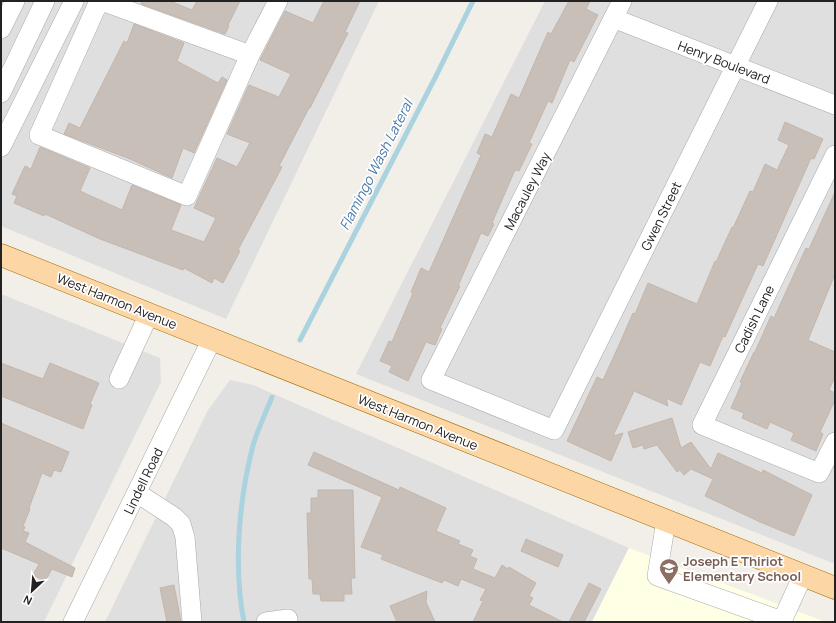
<svg xmlns="http://www.w3.org/2000/svg" width="836" height="623" font-family="Manrope,sans-serif">
	<style>
		.residential { fill: #e0dfdf }
		.education { fill: #ffffe5 }
		.lines { fill: none; stroke-linecap: round; stroke-linejoin: round }
		.stream { stroke: #aad3df; stroke-width: 5 }
		.building { fill: #c7bfb8; stroke: #c4b6ab }
		.minor-casing { stroke: #a9a9a9; stroke-width: 20 }
		.major-casing { stroke: #a06b00; stroke-width: 23 }
		.minor { stroke: #fff; stroke-width: 19 }
		.major { stroke: #fcd6a4; stroke-width: 22 }
		.labels { text-anchor: middle; stroke-width: 3.5; stroke-linejoin: round; paint-order: stroke }
		.street-label { font-size: 13px; fill: #222; stroke: #fff }
		.education-label { font-size: 13px; font-weight: bold; fill: #785e54; stroke: #fff; text-anchor: start }
		.water-label { font-size: 14px; font-style: italic; fill: #4a7aab; stroke: #fff }
	</style>
	<rect width="100%" height="100%" fill="#f2efe9"/>
	<path class="residential" d="M1,1H379L226,319L1,226Z
		M545,1H835V564L356,374Z
		M1,294L160,358L161,382L44,622H1Z
		M230,380L253,385L629,548L592,622H105L208,410Z"/>
	<path class="education" d="M629,548L826,622H592Z"/>
	<g class="lines">
		<path class="stream" d="M300,340L436,76L473,1
			M244,622C233,566 239,497 254,442C259,427 266,412 272,397"/>
	</g>
	<path class="building" d="M142,1H170L192,10L197,1H240L228,25L229,26L225,34L141,4Z
		M324,1H360L345,32L348,33L310,108H309L279,166L282,167L238,250L240,251L223,283L214,278L212,283L184,268L183,270L100,239L45,214L44,216L14,203L17,196L12,194L25,166L31,169L40,147L90,168L80,191L122,210L132,185L181,205L171,230L204,242L216,218L194,208L217,158L237,167L250,143L227,134L249,85L279,97L291,74L260,60L285,11L313,23Z
		M569,1H590L586,9L598,15L574,62L570,60L552,103L548,101L529,143L532,144L519,171L515,170L492,223L494,224L488,236L481,233L458,286H460L440,328L442,329L435,345L426,342L408,381L389,372L392,366L380,361L389,341L392,342L413,293L411,292L421,268L429,272L481,155L477,153L485,134L492,137L511,94L519,98L548,32L551,34Z
		M134,24L184,43L177,61L218,83L222,77L227,80L194,153L183,148L172,178L130,159L64,134L69,123L80,128L124,41L127,43Z
		M785,122L823,139L814,159L811,158L763,266L758,264L725,337L723,336L710,366L700,362L681,405L666,398L668,406L634,391L613,436L623,433L611,461L567,441L597,377L603,380L619,345L633,313L635,314L648,283L697,304L715,261L716,262L732,227L733,228L750,191L753,192L765,164L777,170L789,145L778,140Z
		M835,192V274L808,340L835,352V377L829,390L835,393V400L820,432L823,434L816,451L791,440L794,433L770,422L767,429L742,418L744,413L731,408L742,383L740,382L754,352H755L771,316L774,318L806,248L809,249Z
		M1,363L43,379L50,363L99,383L90,404L92,405L83,429L1,396Z
		M672,418L681,448L691,442L711,469L718,453L762,473L763,470L812,495L794,536L760,522L705,496L713,479L691,469L684,475L680,470L677,472L657,445L644,449L643,445L633,448L628,432Z
		M1,423L69,452L61,472L54,470L51,477L42,473L29,508L30,509L23,526L25,527L23,531L29,533L25,542L75,568L72,577L52,569L45,581L33,575L39,564L1,548Z
		M314,452L399,490L400,487L446,508L436,531L460,541L458,544L473,550L470,556L477,559L473,569L495,578L502,565L508,569L509,567L536,583L529,596L533,598L529,605L563,622H473L483,601L480,600L486,589L461,579L458,586L444,580L442,583L381,559L383,555L361,547L382,497L308,465Z
		M318,490H353L355,578H351L352,594H344V601H321L320,594H313L312,579H309L307,513H311V498H318Z
		M526,539L563,555L558,567L521,551Z
		M589,583L601,589L584,622H569Z
		M174,585L181,622H167L160,588Z
		M427,591L426,602L435,622H397L390,606Z"/>
	<g class="lines">
		<defs>
			<path id="minor" d="M99,1L39,135L187,196L250,55L102,1
				M622,1L431,380L554,430L768,1
				M613,18L835,105
				M1,29L15,1
				M250,55L278,1
				M1,93L45,1
				M1,147L74,1
				M835,155L702,425L819,473L835,442
				M119,379L149,314
				M137,493L174,517L181,524L185,537L192,622
				M666,521L657,576L782,621L803,575
				M73,622L212,339
				M266,622L288,619"/>
			<path id="major" d="M1,255L835,588"/>
		</defs>
		<use href="#minor" class="minor-casing"/>
		<use href="#major" class="major-casing"/>
		<use href="#minor" class="minor"/>
		<use href="#major" class="major"/>
	</g>
	<defs>
		<symbol id="school-pin" viewBox="-11 -11 22 30"><path d="M0 17L-7.5 6A9.5 9.5 0 1 1 7.5 6Z" fill="#8d6e63" stroke="#fff"/><path d="M0-5L7-2L0 1L-7-2ZM-4 1L0 2.5L4 1V4Q0 6-4 4Z" fill="#fff"/></symbol>
	</defs>
	<g fill-rule="evenodd">
		<use href="#school-pin" x="658" y="557" width="22" height="30"/>
	</g>
	<g class="labels">
		<g class="street-label">
			<text transform="translate(724 62) rotate(21)" y="5">Henry Boulevard</text>
			<text transform="translate(527 191) rotate(-63)" y="5">Macauley Way</text>
			<text transform="translate(661 216) rotate(-64)" y="5">Gwen Street</text>
			<text transform="translate(117 301) rotate(22)" y="5">West Harmon Avenue</text>
			<text transform="translate(754 319) rotate(-64)" y="5">Cadish Lane</text>
			<text transform="translate(418 422) rotate(22)" y="5">West Harmon Avenue</text>
			<text transform="translate(143 481) rotate(-64)" y="5">Lindell Road</text>
		</g>
		<g class="education-label">
			<text x="683" y="566">Joseph E Thiriot<tspan x="683" dy="15">Elementary School</tspan></text>
		</g>
		<g class="water-label">
			<text transform="translate(376 165) rotate(-63)" y="5">Flamingo Wash Lateral</text>
		</g>
	</g>
	<rect width="836" height="623" fill="none" stroke="#222222" stroke-width="4"/>
	<g transform="translate(32 591) rotate(206)" stroke="#ffffff" stroke-width="3" paint-order="stroke">
	<path d="M0-3L7 15L0 10L-7 15Z" fill="#222222"/>
	<text y="-6" font-size="11" font-weight="bold" text-anchor="middle" fill="#222222">N</text>
	</g>
</svg>
